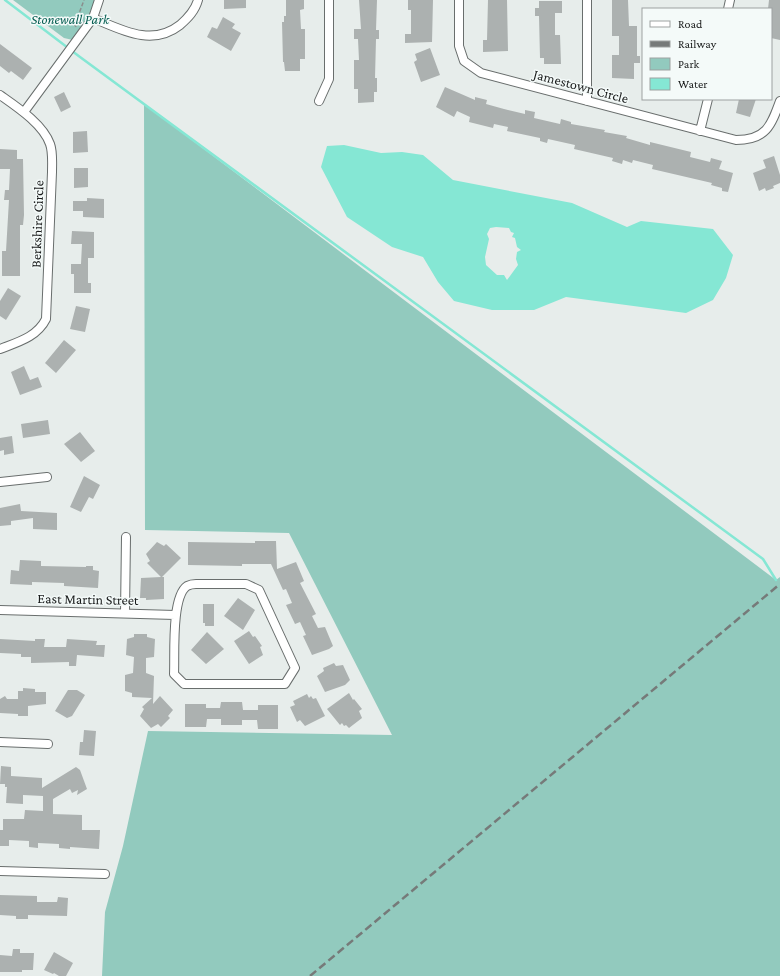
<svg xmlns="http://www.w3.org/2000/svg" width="780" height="976" font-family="'Crimson Pro',serif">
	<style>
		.green { fill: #92cabe }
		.water { fill: #85e7d4; fill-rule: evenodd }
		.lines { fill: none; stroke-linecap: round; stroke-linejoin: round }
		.stream { stroke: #85e7d4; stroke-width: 2.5 }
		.building { fill: #acb1b0 }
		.minor-casing { stroke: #696e6d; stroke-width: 10 }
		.path { stroke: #8a8e8d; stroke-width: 1.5; stroke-dasharray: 4 2; stroke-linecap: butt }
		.minor { stroke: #fff; stroke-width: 8 }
		.rail { stroke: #767a79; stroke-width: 2.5; stroke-dasharray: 8 4; stroke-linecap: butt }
		.labels { text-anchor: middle; stroke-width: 3; stroke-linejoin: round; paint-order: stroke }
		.park-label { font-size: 14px; font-style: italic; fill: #055d51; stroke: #f4faf9 }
		.street-label { font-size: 14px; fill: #1a1c1c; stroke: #f4faf9 }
	</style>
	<rect width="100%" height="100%" fill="#e7edeb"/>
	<path class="green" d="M13,0H99L77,41L64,38Z
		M144,104L776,580L780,577V976H102L105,912L123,846L148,731L392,735L289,533L145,530Z"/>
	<path class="water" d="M344,145L381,153L402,152L423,155L453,180L572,203L627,227L641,221L713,229L733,255L726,278L713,300L686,313L566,297L534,310H492L454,301L438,282L423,257L392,247L347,217L321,167L327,146ZM496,227L509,228L511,232L514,233L512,237L515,238L517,247L521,250L517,252L516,259L518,265L507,280L504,275H497L486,265L485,257L489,239L487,234L490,228Z"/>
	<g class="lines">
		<path class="stream" d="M5,0L80,57L763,559L776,580"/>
	</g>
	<path class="building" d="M224,0H246V8L224,9Z
		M286,0H304V9L300,10L301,29H305V59H300V71H285L284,62H283L282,22H284V16H286Z
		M359,0H377L376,30H379V39H376L375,78H377V92H374V102L358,103V89H354V60H359L358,39H354V29H361Z
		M408,0H433L432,42L405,43V34H411V10H408Z
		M488,0H507L508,51L483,52V40H487Z
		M612,0H628L629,26H637V56H640V63H634V79L612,78V55H619V36H612Z
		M769,0H780V40L771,38V9H768Z
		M539,1H562V13H555V35H560L561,64H544V58H540L539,16H535V8H539Z
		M223,17L235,24L232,28L241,33L231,51L207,37L212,27L217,29Z
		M0,44L32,68L23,80L11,71L9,73L0,66Z
		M430,48L440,75L421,82L414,62L417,60L415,54Z
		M445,87L475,100V97L487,100L486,104L504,109L525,114V110L535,112L534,118L560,124L561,119L571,122V124L605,130L604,132L627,136L626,138L650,145V142L691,152L690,157L710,162L711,158L722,161L719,169L733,173L728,192L722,191V188L711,185L712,183L652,169L653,165L633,160L632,163L623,160L622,164L612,161L613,158L574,149L575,145L548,139L547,143L540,141V138L507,131L508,127L494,124L493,128L469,122L470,117L457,111L454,117L436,107Z
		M64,92L71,107L61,112L54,97Z
		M739,99H756L750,117L736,113Z
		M87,131L88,152L73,153V132Z
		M0,149L17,150V159H23L24,215L23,225H20V276H2V251H6L9,200H4L5,190H9L10,169H0Z
		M774,156L780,175V183L773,186L774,188L766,191L765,188L759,191L753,173L766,168L763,160Z
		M74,168H88V187L74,188Z
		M87,198L104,199V218L83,217V211H73V201H87Z
		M72,231L94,232V258H88V283H91V293H74V274H71V264H81L82,244H71Z
		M8,288L21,296L6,320L0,316V301Z
		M76,306L90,309L85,332L70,329Z
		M64,340L76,350L56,373L45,363Z
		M24,366L30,380L38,377L42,387L20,395L11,372Z
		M48,420L50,434L23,438L21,424Z
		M80,432L95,451L81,462L64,444Z
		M12,436L14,453L4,455V450L0,451V438Z
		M84,476L100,485L93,499L89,497L81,512L70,507Z
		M20,504L21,511L57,513V530L33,529V518L11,521V525L0,526V508Z
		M255,541H276L277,569L296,562L304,581L300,583L316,614L312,616L318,628L325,627L333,646L329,649L312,655L303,636L306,635L300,622L295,624L286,605L292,603L286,589L283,590L271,564H242V566L188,565V542L255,543Z
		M157,542L164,546L166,544L181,558L162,577H164V599L146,600V598H140L141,578L161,577L147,563L150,561L146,554Z
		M20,560L41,561V566L86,567V566H93V570L99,571L98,588L64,586V583L32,582V585L10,584L11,570L19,571Z
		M238,598L255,610L243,630L224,616Z
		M203,604H214V626H205V623H203Z
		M249,631L253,637L255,636L262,646L260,647L263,655L249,664L234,641Z
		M207,632L224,649L206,664L191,650Z
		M134,634H147V637L155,639L154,657L146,658V673L154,676L153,704L160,696L173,710L168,716L170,718L161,727L158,724L151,728L140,716L144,709L142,707L152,698L132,697V693L125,691V675L133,673L134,657L126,655L127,639L134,637Z
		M0,639L35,641V639H45L44,647H66L67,639L97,641L96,645H105L104,657L77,655L76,666H69V662L31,663V657H21V654L0,653Z
		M334,663L336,666L343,665L350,680L345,685L325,692L317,676L324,671L323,668Z
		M23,688L35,689V692H46V704L28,706V716H18V714L0,713V699L5,696L7,699H18V691H23Z
		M68,690H77L85,695L72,716L67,718L55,711Z
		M349,693L353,700L354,699L362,709L359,711L362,718L349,728L346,725L344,726L342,723L340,725L327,709Z
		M307,694L309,698L311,696L313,699L316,698L325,716L305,726L300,720L297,722L290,707L295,705L293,701Z
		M221,702H242L243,710H258V705H278V729H258L257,720H242V725H221V719H207L206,727H185V704H206V708H220Z
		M84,730L96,731L94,756L79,755L80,742H83Z
		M1,766L11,767V776L42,778V788L76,767L80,770L87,789L77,795L78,790L72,793L70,789L53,799V814L82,815V830H100L99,849L70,847V849L59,848V844L38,843V848L29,847V841L9,840V846H0V830H3V819H24L25,810L43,811V796L23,795V804L6,803L7,787H5V784H0Z
		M0,895L37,896V902H57L58,897L68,898L67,916L28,915V919H16V916L0,915Z
		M13,949H20V953H34L33,970H22V972H0V955L12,956Z
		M54,952L73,963L66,976H59L54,973L53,974L44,970Z"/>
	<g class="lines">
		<defs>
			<path id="minor" d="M459,0V46L464,61L481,73L736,140C766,140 771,126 780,101
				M728,9L730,0
				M93,18C122,30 152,47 180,25C188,18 195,11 198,0
				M0,95C17,107 43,124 50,144C53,152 52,163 52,172L46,319C37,337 18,342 0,349
				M319,101L329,79V0
				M587,101V0
				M24,112L93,18L99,0
				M700,131L708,99
				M0,482L47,477
				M196,584H246L259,590L295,668L285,684H184L174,674C175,656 171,597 187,586C189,585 193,584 196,584Z
				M0,610L175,615
				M125,613L126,537
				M0,742L48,744
				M0,871L105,874"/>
		</defs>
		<use href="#minor" class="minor-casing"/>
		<path class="path" d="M76,27L73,21L80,11L84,0"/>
		<use href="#minor" class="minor"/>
		<path class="rail" d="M310,976L780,584"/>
	</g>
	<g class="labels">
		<g class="park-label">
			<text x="70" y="24">Stonewall Park</text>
		</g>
		<g class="street-label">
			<text transform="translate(581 86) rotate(15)" y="5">Jamestown Circle</text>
			<text transform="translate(37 224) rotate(-88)" y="5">Berkshire Circle</text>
			<text transform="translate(88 599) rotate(1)" y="5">East Martin Street</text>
		</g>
	</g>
	<rect x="642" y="8" width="130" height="92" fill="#f4faf9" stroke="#9da1a1"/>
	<rect x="650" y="21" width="20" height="6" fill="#ffffff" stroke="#9da1a1"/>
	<text x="678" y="28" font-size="12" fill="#1a1c1c">Road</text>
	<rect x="650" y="41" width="20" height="6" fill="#767a79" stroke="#9da1a1"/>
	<text x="678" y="48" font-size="12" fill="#1a1c1c">Railway</text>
	<rect x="650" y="58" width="20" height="12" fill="#92cabe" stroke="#9da1a1"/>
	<text x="678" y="68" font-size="12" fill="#1a1c1c">Park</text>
	<rect x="650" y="78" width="20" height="12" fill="#85e7d4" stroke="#9da1a1"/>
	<text x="678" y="88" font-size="12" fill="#1a1c1c">Water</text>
</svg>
